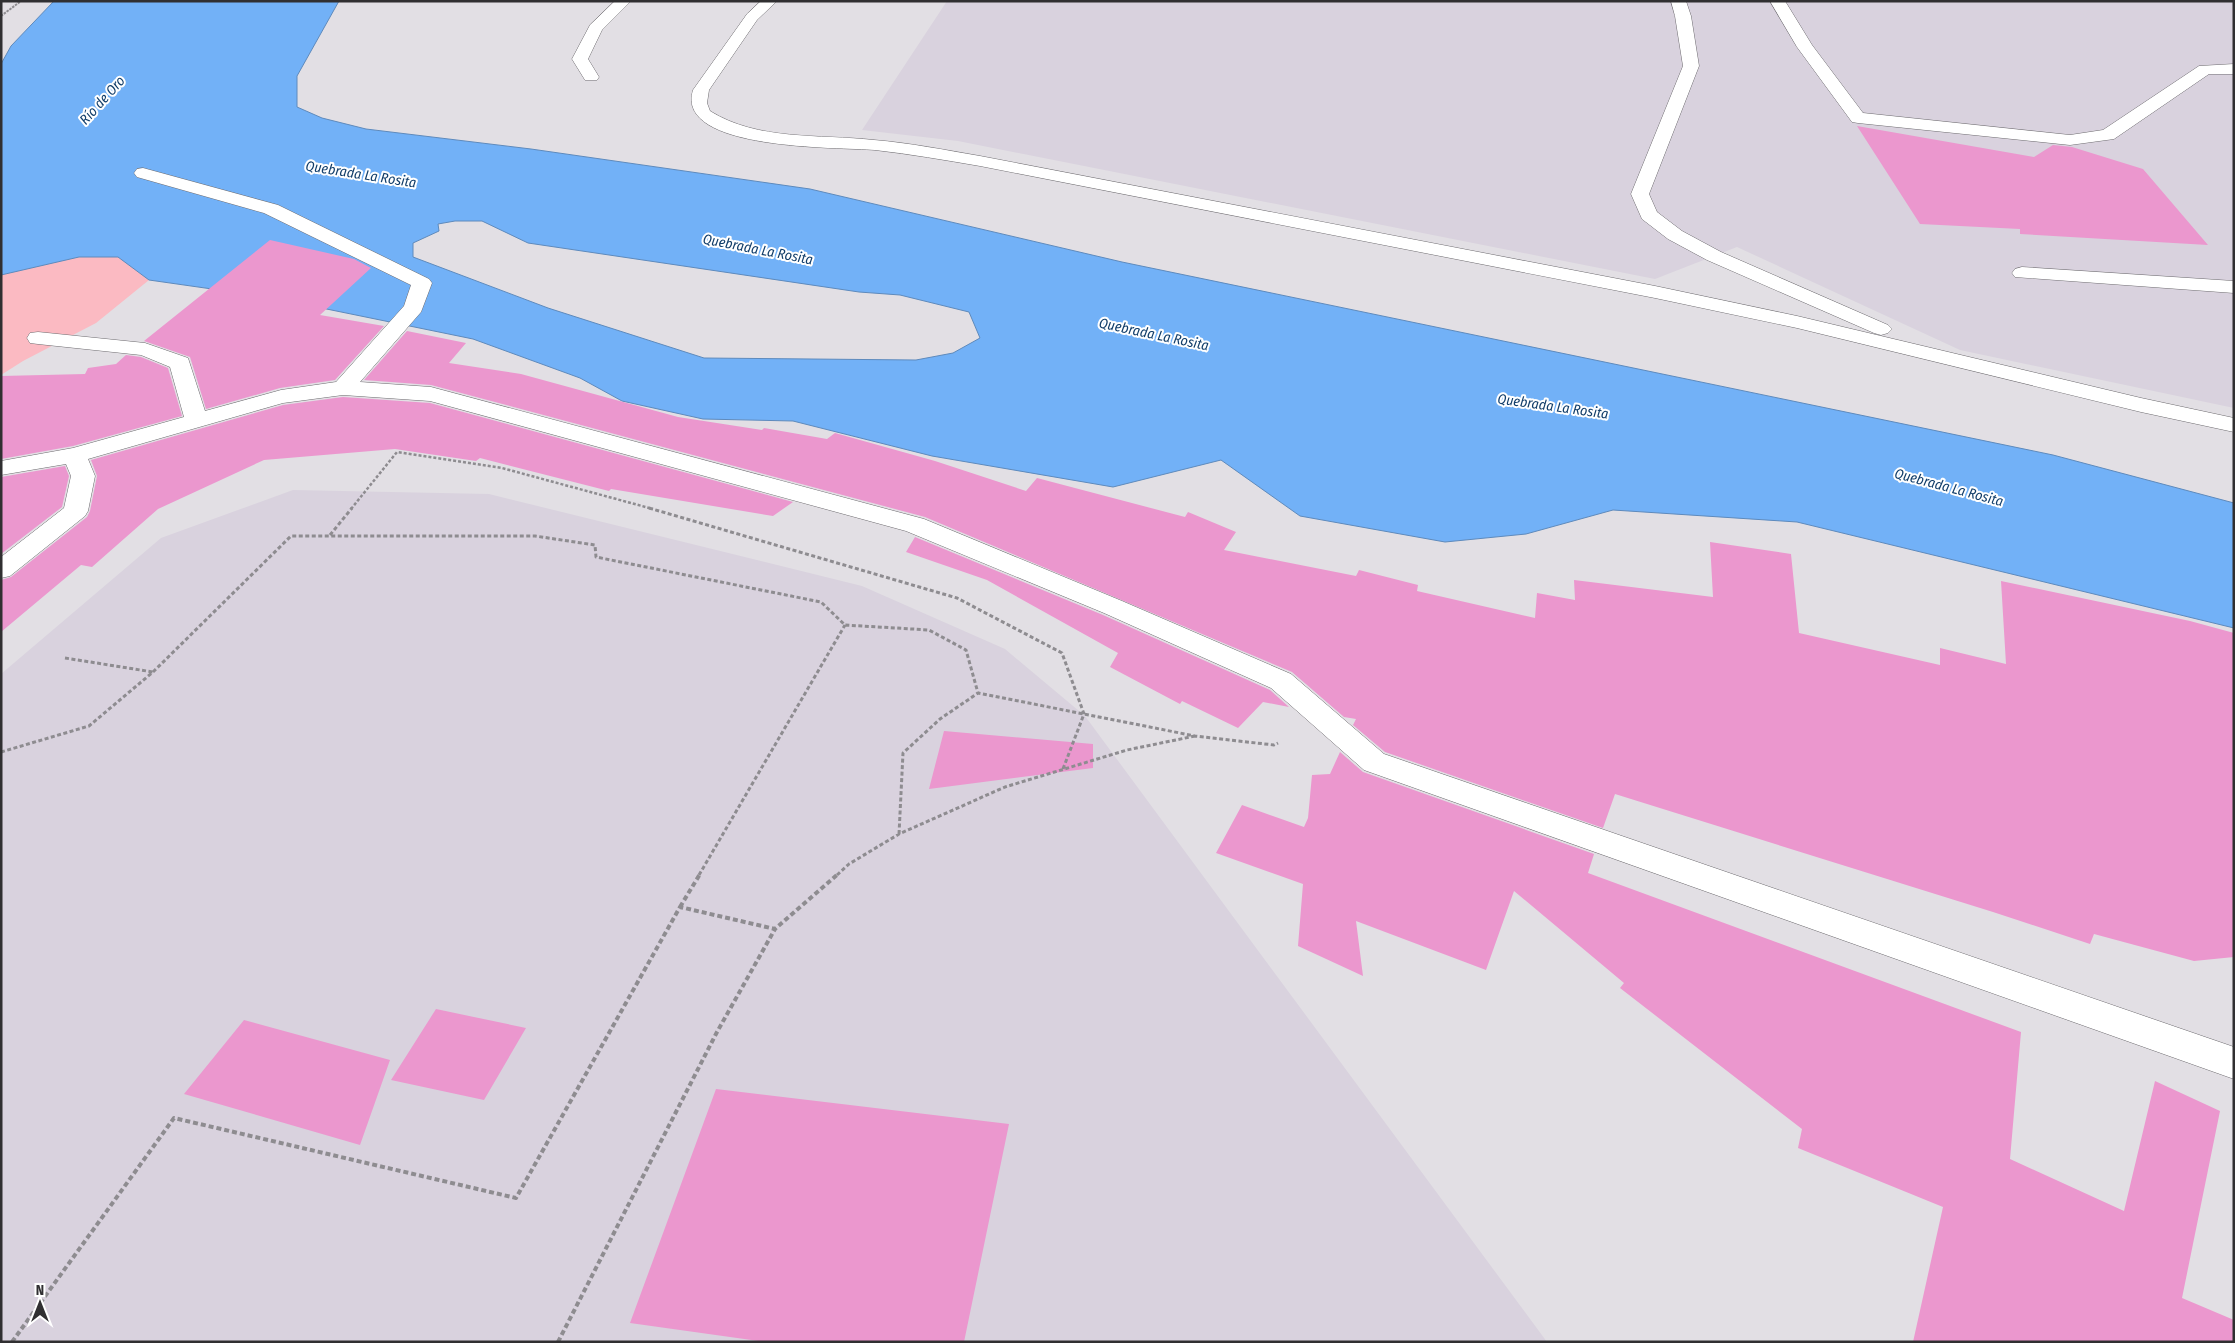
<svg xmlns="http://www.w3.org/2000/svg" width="2235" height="1343" font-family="'Fira Sans Condensed',sans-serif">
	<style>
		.built { fill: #d9d2de }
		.green { fill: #fbbac2 }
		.water { fill: #72b1f7; stroke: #5e8abc; fill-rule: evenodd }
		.building { fill: #eb97ce }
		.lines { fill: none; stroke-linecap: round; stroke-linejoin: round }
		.minor-casing { stroke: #6e6c70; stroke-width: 1 }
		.path-far3 { stroke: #8e8c90; stroke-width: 2; stroke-dasharray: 2.5 1; stroke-linecap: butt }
		.path-far2 { stroke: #8e8c90; stroke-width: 2.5; stroke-dasharray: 3 2; stroke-linecap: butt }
		.path-far1 { stroke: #8e8c90; stroke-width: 3; stroke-dasharray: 4 2.5; stroke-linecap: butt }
		.path { stroke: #8e8c90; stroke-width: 4; stroke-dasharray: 5 3; stroke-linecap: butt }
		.minor { fill: #fff; fill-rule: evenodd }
		.labels { text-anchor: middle; stroke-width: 4; stroke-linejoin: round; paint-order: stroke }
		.far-water-label { font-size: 14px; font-style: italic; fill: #123e6a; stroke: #fff }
	</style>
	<rect width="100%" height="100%" fill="#e2dfe4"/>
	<path class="built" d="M947,1H2234V408L1960,350L1737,247L1655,279L958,141L862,130Z
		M293,490L489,494L862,586L1005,649L1085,716L1547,1342H1V674L161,538Z"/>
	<path class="green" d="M79,257H118L149,280L96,323L23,361L1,375V275Z"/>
	<path class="water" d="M54,1H339L297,76V107L322,118L366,129L531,149L810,189L1122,262L2053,455L2234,503V628L1797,522L1613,510L1526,534L1445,542L1300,516L1221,460L1113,487L932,456L793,421L703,419L622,401L580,378L473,339L268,297L149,280L118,257H79L1,275V64L11,46ZM455,221H482L528,243L859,292L900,295L969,312L980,338L953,353L916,360L704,358L548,308L413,257V243L439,231L438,224Z"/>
	<path class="building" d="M1857,126L2034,157L2053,145L2072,147L2143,169L2208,245L2020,234V229L1920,224Z
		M270,240L354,259L371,268L320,315L384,326L335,380L280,388L206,409L190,357L144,341Z
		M407,331L466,343L449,363L521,374L678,417L762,430L764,428L827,439L835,433L935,461L1026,491L1037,478L1185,517L1188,512L1236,532L1224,550L1356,576L1359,570L1418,585L1417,591L1535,618L1537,593L1575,600L1574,580L1713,597L1710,542L1791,554L1799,633L1940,665V648L2006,664L2001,581L2190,621L2234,633V957L2194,961L2094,934L2090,944L1993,912L1615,794L1603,828L1385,752L1353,725L1356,719L1344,717L1292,672L925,517L431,385L364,380Z
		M126,355L141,357L168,368L182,416L73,446L1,459V376L85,374L88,368L116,364Z
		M343,397L430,403L793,502L773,516L611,489L609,491L480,458L476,461L395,449L264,460L158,509L92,567L81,565L1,632V580L11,577L87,517L90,511L97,476L91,460L283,405Z
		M65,466L69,476L62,507L1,554V477Z
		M915,537L1103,615L1270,690L1289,707L1263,702L1238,728L1182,701L1180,704L1110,667L1118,653L987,580L906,552Z
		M944,731L1093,744V768L929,789Z
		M1340,752L1363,772L1594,854L1588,873L2021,1032L2010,1159L2124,1211L2155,1081L2220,1111L2182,1298L2234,1320V1342H1913L1943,1207L1798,1148L1802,1129L1620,988L1624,983L1514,891L1486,970L1356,921L1363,976L1298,946L1303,884L1216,853L1242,805L1304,827L1308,818L1312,775L1330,774Z
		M436,1009L526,1028L484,1100L391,1080Z
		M244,1020L390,1060L360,1145L184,1094Z
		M716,1089L1009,1124L964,1342H765L630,1323Z"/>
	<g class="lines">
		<defs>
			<path id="minor" d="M615,1H631L602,30L588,59L599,77L597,80H585L572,59L590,25Z
				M761,1H777L757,20L709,90L707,103L710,111C758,141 819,134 874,140C910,143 945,150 980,156L1655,286L1797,316L2141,398L2234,418V432L2141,412L1797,328L1655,298L980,166C945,160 910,154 875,150C839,147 674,151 693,90L747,14Z
				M1671,1H1686L1691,16L1699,66L1649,194L1657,212L1682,231L1721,252L1888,325L1892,329L1888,333L1881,335L1874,333L1707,260L1668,239L1642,219L1631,194L1683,66L1675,16Z
				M1770,1H1785L1812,45L1863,113L2070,135L2103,130L2199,66L2234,64V74H2209L2114,139L2070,145L1858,123L1852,122L1797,47Z
				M143,168L278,205L429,279L432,283L421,312L360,382L431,387L924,519L1122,601L1291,674L1384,754L2234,1047V1079L1364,770L1271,688L1104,613L906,531L430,401L343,395L283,403L88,459L95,476L88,511L85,516L10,576L1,578V557L64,508L71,476L66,464L1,475V461L73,448L184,417L170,367L141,355L38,344L30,343L27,338L30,333L38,332L145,343L188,358L205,411L281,390L336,382L404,306L411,285L264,213L137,177L134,173L137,169Z
				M2022,267L2234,281V293L2015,277L2012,273L2015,269Z"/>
		</defs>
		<use href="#minor" class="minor-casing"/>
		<path class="path-far3" d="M1,16L21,1"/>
		<path class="path-far2" d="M351,509L397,452L502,468L653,509"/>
		<path class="path-far1" d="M649,508L957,598L1062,653L1084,714L1063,769
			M330,535L352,508
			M65,658L153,672
			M1,752L89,726L153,672L291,536H535L595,545L596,557L821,602L845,625L929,630L966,650L978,693L1195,736L1274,745L1278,743
			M899,834L903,753L940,719L978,693
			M699,875L845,625
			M837,875L849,864L899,834L1005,787L1127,750L1195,736"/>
		<path class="path" d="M680,907L700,874
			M12,1342L174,1118L516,1198L680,907L775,929L838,874
			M558,1342L717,1032L775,929"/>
		<use href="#minor" class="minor"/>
	</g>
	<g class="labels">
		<g class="far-water-label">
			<text transform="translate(102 100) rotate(-48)" y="5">Río de Oro</text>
			<text transform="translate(361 174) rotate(9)" y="5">Quebrada La Rosita</text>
			<text transform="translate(758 249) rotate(11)" y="5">Quebrada La Rosita</text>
			<text transform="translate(1154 334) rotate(12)" y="5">Quebrada La Rosita</text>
			<text transform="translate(1553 406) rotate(8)" y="5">Quebrada La Rosita</text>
			<text transform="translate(1949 487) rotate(15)" y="5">Quebrada La Rosita</text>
		</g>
	</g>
	<rect width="2235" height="1343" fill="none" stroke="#302f31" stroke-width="5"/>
	<g transform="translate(40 1303)" stroke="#ffffff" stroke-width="4" paint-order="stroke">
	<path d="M0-4L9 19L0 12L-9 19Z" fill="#302f31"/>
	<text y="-8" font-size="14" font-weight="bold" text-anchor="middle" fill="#302f31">N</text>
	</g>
</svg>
